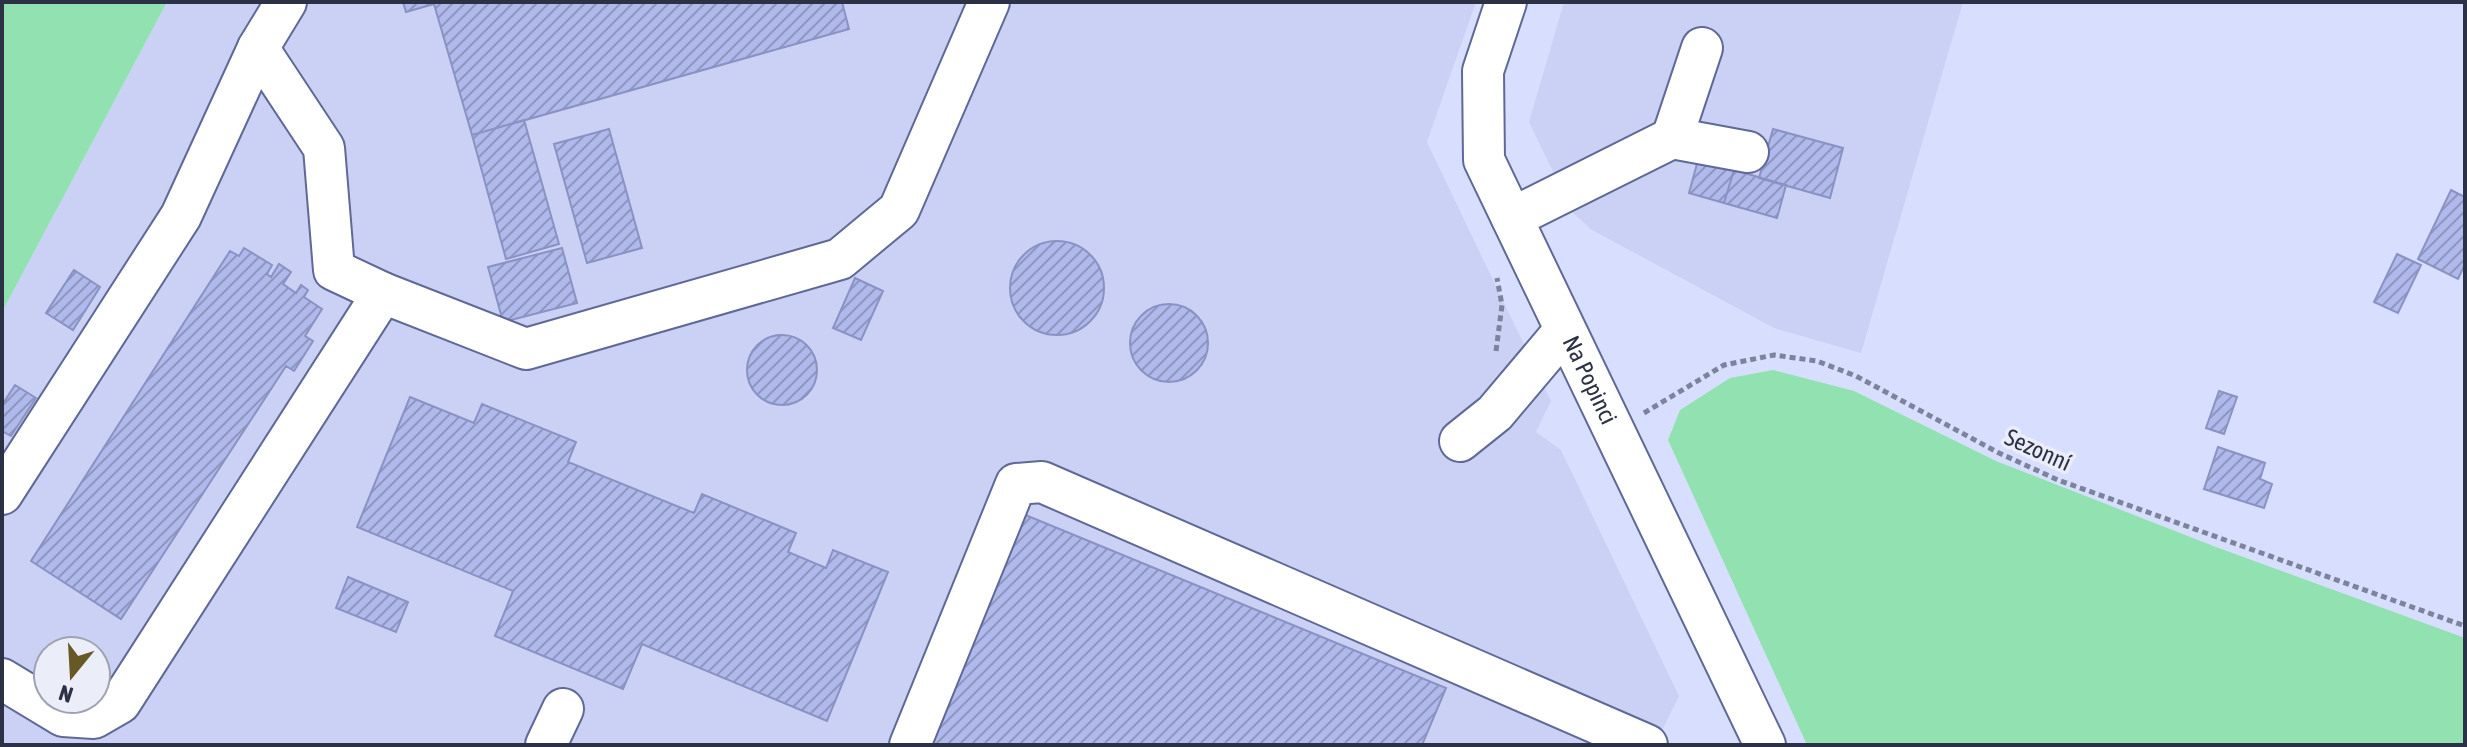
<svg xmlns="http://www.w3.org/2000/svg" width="2467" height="747" font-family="'Asap Condensed',sans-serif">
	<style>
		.built { fill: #cad1f5; fill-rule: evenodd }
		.green { fill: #92e2b1 }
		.building { fill: url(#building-hatch); stroke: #8992c2; stroke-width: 2 }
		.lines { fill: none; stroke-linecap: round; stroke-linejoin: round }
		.minor-casing { stroke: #606896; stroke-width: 44 }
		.path { stroke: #7d839c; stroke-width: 5; stroke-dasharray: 6 4; stroke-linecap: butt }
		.minor { stroke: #fff; stroke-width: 40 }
		.labels { text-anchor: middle; stroke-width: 7; stroke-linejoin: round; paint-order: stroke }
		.street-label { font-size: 24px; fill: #2d3145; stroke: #ebedf8 }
	</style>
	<defs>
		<pattern id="building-hatch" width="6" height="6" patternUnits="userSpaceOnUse" patternTransform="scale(2)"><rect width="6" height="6" fill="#afb9eb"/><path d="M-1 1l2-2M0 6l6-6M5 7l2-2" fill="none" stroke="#8f97c0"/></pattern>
	</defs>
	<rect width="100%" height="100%" fill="#d8dffe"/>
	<path class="built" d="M167,2H1476L1427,142L1551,401L1536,432L1561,450L1679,696L1655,745H2V312ZM48,651H96V699H48Z
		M1564,2H1963L1861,353L1774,328L1592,230L1573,213L1529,122Z"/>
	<path class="green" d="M2,2H167L2,312Z
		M1773,370L1854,391L1996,461L2216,547L2465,638V745H1807L1668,440L1680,410L1730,378Z"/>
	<path class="building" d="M403,2H842L849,29L472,135L434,4L406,12Z
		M524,120L559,244L506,259L472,135Z
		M609,129L642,248L587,263L554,144Z
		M1773,129L1843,148L1830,198L1759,178Z
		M1698,160L1734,170L1724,203L1689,193Z
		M1734,170L1786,185L1777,218L1724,203Z
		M2451,190L2465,197V264L2458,279L2418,259Z
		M1010 288a47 47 0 1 1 94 0a47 47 0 1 1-94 0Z
		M244,248L272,265L267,274L271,277L279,264L291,272L283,284L296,293L301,285L308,290L304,297L322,309L305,336L313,341L294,371L286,366L121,619L31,561L230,251L239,256Z
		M562,248L577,303L503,322L488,267Z
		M2397,254L2421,265L2398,313L2374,302Z
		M74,270L100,287L73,330L46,313Z
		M855,278L883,291L861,340L833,328Z
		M1130 343a39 39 0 1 1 78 0a39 39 0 1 1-78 0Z
		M747 370a35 35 0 1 1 70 0a35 35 0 1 1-70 0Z
		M15,385L36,398L11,436L2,431V405Z
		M2219,391L2237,397L2224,434L2206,428Z
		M410,397L474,423L482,404L576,442L568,462L694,513L702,494L796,533L788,552L826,568L833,550L888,572L827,721L642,644L623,689L495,636L513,591L357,527Z
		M2218,447L2265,463L2260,479L2272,484L2264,508L2204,489Z
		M1023,514L1446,688L1422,745H927Z
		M348,577L408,602L396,632L336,608Z"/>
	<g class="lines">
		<defs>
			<g id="minor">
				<path id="s1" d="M1506,2L1483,71L1484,160L1765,745"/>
				<path d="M258,48L324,148L334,270L383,293"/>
				<path d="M1672,138L1702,48"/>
				<path d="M1512,218L1672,138L1748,152"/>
				<path d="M1460,441L1495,413L1565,330"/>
				<path d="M2,494L181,216L258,48L286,2"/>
				<path d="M2,679L63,716L94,718L120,703L383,293L526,349L840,259L899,210L989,2"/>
				<path d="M546,745L563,709"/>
				<path d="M910,745L1016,484L1042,482L1647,745"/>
			</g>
		</defs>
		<use href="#minor" class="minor-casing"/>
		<path class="path" d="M1496,351L1502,305L1497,278
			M1644,413L1724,365L1774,355L1817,361L1856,376L1999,453L2058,480L2465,626"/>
		<use href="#minor" class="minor"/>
	</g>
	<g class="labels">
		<g class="street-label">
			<text dy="8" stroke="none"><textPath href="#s1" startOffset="406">Na Popinci</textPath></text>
			<text transform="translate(2038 450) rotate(24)" y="8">Sezonní</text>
		</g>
	</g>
	<rect width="2467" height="747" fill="none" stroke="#2d3145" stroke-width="8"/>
	<g transform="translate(72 675) rotate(198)"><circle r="38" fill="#ebedf8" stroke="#9fa2b0" stroke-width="2"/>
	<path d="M0-6L14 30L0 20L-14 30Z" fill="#665926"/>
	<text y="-12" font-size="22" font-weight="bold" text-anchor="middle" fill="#2d3145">N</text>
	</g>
</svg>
